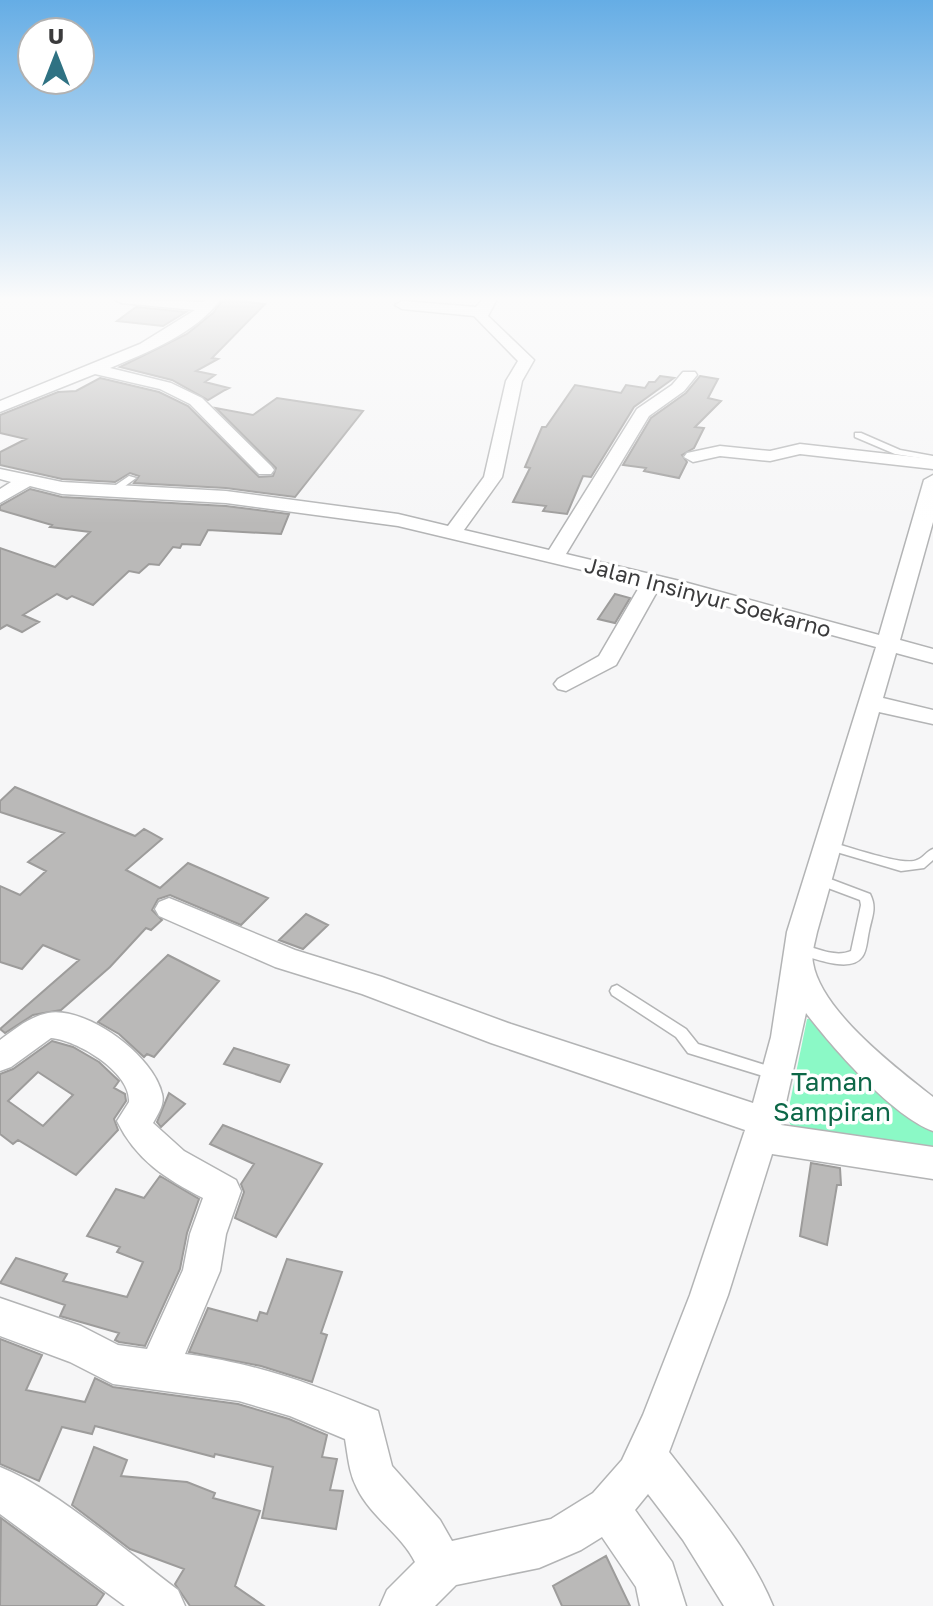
<svg xmlns="http://www.w3.org/2000/svg" width="933" height="1606" font-family="'Golos Text',sans-serif">
	<style>
		.green { fill: #8bf9c6 }
		.building { fill: #bab9b8; stroke: #9d9c9b; stroke-width: 2; fill-rule: evenodd }
		.lines { fill: none; stroke-linecap: round; stroke-linejoin: round }
		.service-casing { stroke: #b3b4b5; stroke-width: 3 }
		.minor-casing { stroke: #b3b4b5; stroke-width: 3 }
		.service { fill: #fff; fill-rule: evenodd }
		.minor { fill: #fff; fill-rule: evenodd }
		.labels { text-anchor: middle; stroke-width: 7; stroke-linejoin: round; paint-order: stroke }
		.street-label { font-size: 22px; fill: #3b3b3c; stroke: #fff }
		.near-park-label { font-size: 26px; fill: #0c6747; stroke: #fff }
	</style>
	<rect width="100%" height="100%" fill="#f6f6f7"/>
	<path class="green" d="M807,1019H811L933,1129V1156L793,1130L787,1117Z"/>
	<path class="building" d="M224,299L265,304L212,358L218,359L196,371L215,375L205,382L229,388L225,390L208,400L172,380L120,367L187,334L213,313Z
		M136,307L186,312L163,326L117,321Z
		M660,376L674,378L634,407L591,477L583,476L567,514L543,511L546,506L513,502L530,468L525,467L542,427H546L575,385L621,393L626,385L645,388L649,382H655Z
		M700,376L718,379L708,398L721,401L695,427L704,428L694,448L682,455L687,462L679,478L644,471L646,468L623,465L651,418L686,393Z
		M100,378L159,392L188,406L259,477L273,476L276,468L216,408L253,415L277,398L363,411L295,497L226,488L134,483L139,476L130,473L115,482L62,479L0,465V452L26,439L0,433V415L58,392L76,391Z
		M30,489L62,497L226,506L289,514L281,534L208,530L200,545L182,544L180,548L173,547L159,565L149,564L139,573L129,571L93,605L72,596L67,599L57,594L23,615L39,622L22,632L7,625L0,629V548L55,567L90,532L50,527L52,525L0,510V506Z
		M615,594L630,598L615,623L598,619Z
		M15,787L135,836L144,829L162,839L126,870L160,888L188,863L268,898L241,925L170,895L158,899L152,910L162,920L151,930L146,928L110,967L61,1010L33,1015L5,1033L0,1029L79,960L43,945L22,969L0,962V886L20,895L46,871L28,862L64,833L0,812V801Z
		M306,914L328,925L303,949L279,940Z
		M168,955L219,981L154,1057L147,1054L144,1057L119,1034L98,1022Z
		M52,1041L73,1047L99,1062L119,1081L114,1088L125,1094L126,1101L114,1119L118,1130L76,1175L18,1140L13,1144L0,1134V1074L13,1069ZM38,1072L73,1095L43,1126L8,1101Z
		M234,1048L289,1065L280,1082L224,1064Z
		M169,1093L185,1104L161,1127L157,1122Z
		M223,1125L322,1164L276,1237L235,1218L244,1192L241,1184L254,1164L210,1144Z
		M811,1163L840,1168L841,1185H837L827,1245L800,1236Z
		M160,1176L199,1199L187,1233L180,1269L145,1346L119,1342L115,1340L119,1333L60,1316L65,1305L0,1283L16,1258L67,1274L63,1281L127,1297L143,1262L117,1252L120,1247L87,1236L116,1189L144,1198Z
		M287,1259L342,1272L321,1333L327,1335L312,1382L261,1366L189,1352L208,1308L257,1321L260,1312L267,1314Z
		M0,1339L42,1355L26,1390L85,1402L95,1378L113,1387L238,1404L289,1419L327,1435L322,1457L337,1459L330,1490L343,1491L336,1529L262,1518L273,1467L215,1454L214,1457L95,1426L92,1434L62,1427L39,1481L0,1464Z
		M94,1447L127,1460L121,1476L187,1482L215,1493L213,1498L260,1511L235,1586L264,1606H190L175,1584L184,1569L130,1549L72,1505Z
		M1,1518L104,1594L96,1606H0Z
		M606,1556L630,1606H562L553,1586Z"/>
	<g class="lines">
		<defs>
			<path id="service" d="M855,433H861L900,450L933,456V460L895,454L855,437Z
				M129,476L136,478L113,495H107V491Z
				M827,841C844,845 904,867 917,860C923,858 927,851 933,849V860L924,868L901,871L823,848L821,845L823,842Z
				M817,874L870,894C877,908 872,916 869,931C867,939 867,951 862,957C850,974 810,957 794,952L792,948L794,944L799,943C815,948 835,958 851,951L861,905L860,900L812,882L811,879L812,876Z
				M617,985L686,1029L698,1044L781,1070L784,1074L781,1078L776,1080L688,1053L676,1037L612,995L610,991L612,987Z"/>
			<path id="minor" d="M114,299L203,302L206,299H221C196,333 149,352 110,368L171,383L202,398L271,466L274,470L271,474H259L190,404L160,389L95,374L0,412V401L140,344L195,310L121,303Z
				M483,299H497L488,316L534,360L522,381L502,477L464,530L549,550L637,409L672,385L683,372H695L697,375L684,391L649,416L566,554L684,582L879,635L924,480L933,475V522L900,640L933,649V663L896,653L883,698L933,710V724L879,712L817,932C815,942 811,953 813,963C821,1011 896,1068 933,1097V1131C892,1116 833,1048 806,1013L781,1125L933,1147V1179L772,1154L728,1295L669,1452C706,1500 750,1550 773,1606H724L683,1540L648,1494L635,1510L672,1562L686,1606H640L636,1587L602,1537L581,1550L539,1568L456,1585L435,1606H380L387,1590L415,1562C401,1534 371,1517 357,1488C349,1473 348,1456 345,1439L290,1416L239,1401L113,1384L70,1362L0,1336V1298L81,1326L118,1345L147,1349L183,1270L190,1234L203,1198C166,1179 136,1160 117,1121L129,1102C131,1072 77,1040 51,1038L11,1067L0,1071V1040C15,1029 29,1017 48,1013C87,1006 154,1056 162,1094C165,1104 158,1114 153,1123L184,1151L236,1180L241,1191L226,1234L220,1271L185,1354C259,1364 309,1383 378,1411L392,1466L440,1520L452,1541L551,1519L593,1493L622,1460L643,1415L690,1295L745,1130L491,1043L362,994L275,967L159,916L155,909L159,902L169,898L179,902L295,950L382,977L511,1024L753,1103L771,1037L787,932L876,647L659,588L616,665L566,691L558,689L554,684L558,679L599,656L641,584L398,526L226,503L62,494L30,486L0,503V489L11,482L0,479V469L62,482L226,491L398,514L448,526L484,477L506,381L518,361L474,316L402,309L395,305L402,301L476,307Z
				M800,444L933,459V469L800,454L770,461L720,456L693,462L684,457L687,453L720,446L770,451Z
				M0,1467C57,1490 127,1552 178,1590L185,1606H125L0,1514Z"/>
		</defs>
		<use href="#service" class="service-casing"/>
		<use href="#minor" class="minor-casing"/>
		<use href="#service" class="service"/>
		<use href="#minor" class="minor"/>
	</g>
	<linearGradient id="sky" x2="0" y2="1"><stop stop-color="#65ade5"/><stop offset="0.57" stop-color="#fbfbfb"/><stop offset="1" stop-color="#fbfbfb" stop-opacity="0"/></linearGradient>
	<rect width="933" height="524" fill="url(#sky)"/>
	<g class="labels">
		<g class="street-label">
			<text transform="translate(708 597) rotate(15)" y="8">Jalan Insinyur Soekarno</text>
		</g>
		<g class="near-park-label">
			<text x="832" y="1091">Taman<tspan x="832" dy="30">Sampiran</tspan></text>
		</g>
	</g>
	<g transform="translate(56 56)"><circle r="38" fill="#ffffff" stroke="#b1b1b1" stroke-width="2"/>
	<path d="M0-6L14 30L0 20L-14 30Z" fill="#2f7283"/>
	<text y="-12" font-size="22" font-weight="bold" text-anchor="middle" fill="#3b3b3c">U</text>
	</g>
</svg>
